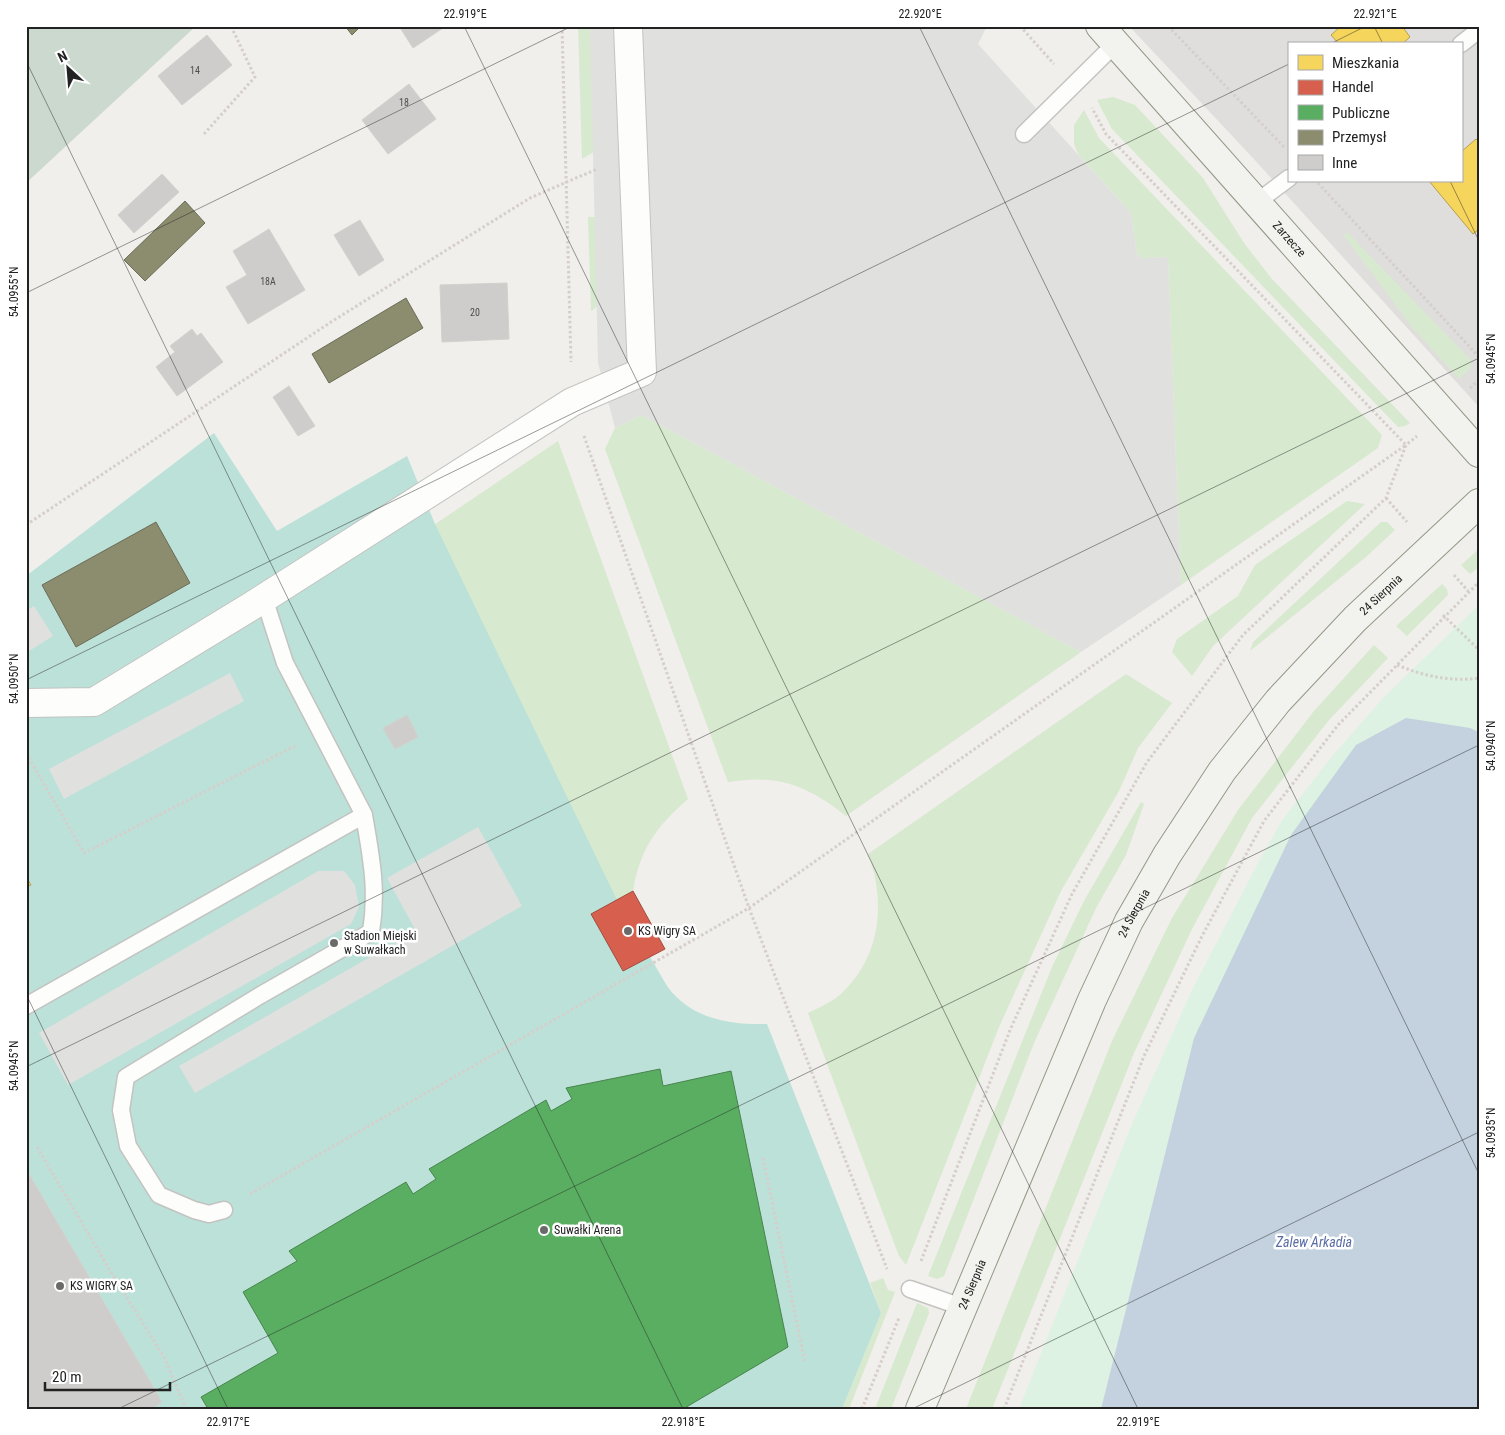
<svg xmlns="http://www.w3.org/2000/svg" width="1505" height="1435" font-family="'Roboto Condensed',sans-serif">
	<style>
		.residential { fill: #dfdedc; fill-rule: evenodd }
		.grass { fill: #d7e9ce }
		.cemetery { fill: #ccd9cf }
		.park { fill: #ddf2e2 }
		.pitch { fill: #bce1d9 }
		.parking { fill: #e0e0de }
		.water { fill: #c3d2de }
		.homes { fill: #f6d55c; stroke: #b69f4b }
		.shops { fill: #d6604d; stroke: #a04d40 }
		.public { fill: #5aae61; stroke: #49844e }
		.industry { fill: #8c8c6e; stroke: #6c6c57 }
		.building { fill: #cecdcb; stroke: #d3d1cd }
		.lines { fill: none; stroke-linecap: round; stroke-linejoin: round }
		.lane-casing { stroke: #c3c3c1; stroke-width: 19 }
		.street-casing { stroke: #c3c3c1; stroke-width: 30 }
		.secondary-casing { stroke: #929885; stroke-width: 30 }
		.path { stroke: #d6cecb; stroke-width: 3; stroke-dasharray: 2.5 2.5; stroke-linecap: butt }
		.lane { stroke: #fdfdfc; stroke-width: 16 }
		.street { stroke: #fdfdfc; stroke-width: 28 }
		.secondary { stroke: #f2f3ee; stroke-width: 28 }
		.ticks { fill: none; stroke: #222; stroke-width: 1; stroke-opacity: 0.45 }
		.poi-dot { fill: #6a6a68; stroke: #fff; stroke-width: 2 }
		.labels { text-anchor: middle; stroke-width: 5; stroke-linejoin: round; paint-order: stroke }
		.number-label { font-size: 10px; fill: #4d4d4c }
		.street-label { font-size: 12px; fill: #222; stroke: #fff }
		.poi-label { font-size: 12px; fill: #222; stroke: #fff; text-anchor: start }
		.water-label { font-size: 14px; font-style: italic; fill: #596da6; stroke: #fff }
		.neatline { fill: none; stroke: #222; stroke-width: 2 }
		.ticks-label { font-size: 12px; text-anchor: middle; fill: #222 }
	</style>
	<rect width="100%" height="100%" fill="#f0efeb"/>
	<path class="residential" d="M1129,26H1479V407L1252,157ZM1289,44H1461V181H1289Z"/>
	<path class="grass" d="M578,26H602L597,150L582,159Z
		M1113,97L1135,105L1203,178L1244,243L1272,279L1410,423L1405,426L1398,427L1112,129L1097,100Z
		M1084,110L1099,138L1382,435L1378,448L1181,585L1168,257L1141,258L1137,254L1131,213L1078,154L1074,144V125Z
		M588,217H607L603,303L591,311Z
		M1348,233L1471,360V368L1459,379L1411,326L1343,234Z
		M642,415L1081,652L846,816C807,785 777,774 728,782L605,449L615,428Z
		M558,441L688,799C656,827 640,849 633,891L617,900L332,594Z
		M1347,501L1365,504L1213,646L1192,676L1172,652L1177,639L1238,596L1255,565Z
		M1381,522H1387L1395,530L1366,557L1250,651L1253,642Z
		M1479,549V567L1470,574L1461,565Z
		M1442,584L1447,589L1448,595L1407,636L1396,626Z
		M1374,645L1388,658L1329,720L1252,818L1192,929L1134,1053L992,1409H966L1112,1041L1172,918L1238,810L1314,711Z
		M1126,674L1172,703L1138,748L1119,791L1061,891L999,1027L906,1265L899,1256L808,1013C820,1007 835,1001 844,991C881,954 886,901 868,854Z
		M1141,802L1144,804L1126,855L1096,908L1034,1043L944,1276L937,1279L928,1276L1052,967L1084,901Z
		M883,1278L888,1290L895,1292L849,1409H842L881,1313L870,1283Z
		M917,1303L928,1308L929,1313L891,1409H875Z"/>
	<path class="cemetery" d="M26,26H196L26,183Z"/>
	<path class="park" d="M1479,605V732L1470,728L1194,1038L1101,1409H1019L1132,1124L1192,990L1260,859L1283,819L1333,755L1384,697Z"/>
	<path class="pitch" d="M214,433L277,531L407,456L435,524L617,900L667,986C691,1019 729,1025 767,1024L881,1313L842,1409H26V576Z"/>
	<path class="parking" d="M590,26H987L978,44L1131,213L1137,254L1141,258L1168,257L1181,585L1081,652L642,415L615,428L598,363Z
		M34,606L53,636L26,653V611Z
		M230,673L244,701L64,799L49,769Z
		M478,827L522,906L195,1093L179,1066L416,931L387,878Z
		M318,871H344L355,885L359,907L351,924L68,1085L39,1033Z"/>
	<path class="water" d="M1406,718L1470,728L1479,732V1409H1101L1194,1038L1291,835L1356,745Z"/>
	<path class="homes" d="M1341,26H1402L1410,37L1402,44H1339L1331,35Z
		M1476,139L1479,142V229L1473,234L1429,181H1461V152Z
		M26,877L31,885L26,887Z"/>
	<path class="shops" d="M633,891L665,949L623,971L591,914Z"/>
	<path class="public" d="M660,1069L663,1086L731,1071L788,1347L683,1409H208L201,1397L278,1353L243,1292L297,1261L289,1251L406,1182L413,1194L436,1179L429,1169L546,1100L551,1111L572,1099L566,1088Z"/>
	<path class="industry" d="M345,26H361L352,35Z
		M185,201L205,223L145,281L124,260Z
		M406,298L423,328L329,383L312,354Z
		M156,522L190,583L76,647L42,585Z"/>
	<path class="building" d="M399,26H446L413,48Z
		M207,35L232,65L182,105L158,76Z
		M409,84L436,119L388,154L362,120Z
		M162,174L179,192L134,233L118,215Z
		M360,220L384,260L359,276L334,235Z
		M269,229L305,290L248,324L226,287L247,275L233,251Z
		M507,283L509,339L442,342L440,285Z
		M192,329L197,336L201,333L223,362L177,396L156,367L175,352L170,346Z
		M289,386L315,426L298,436L273,397Z
		M407,715L418,737L395,749L383,728Z
		M26,1169L162,1402L151,1409H26Z"/>
	<g class="lines">
		<defs>
			<path id="lane" d="M1461,44L1479,30
				M1024,134L1116,43
				M1257,202L1289,178
				M26,1006L364,815L285,663L264,598
				M224,1210L209,1214L194,1210L159,1195L128,1146L121,1110L126,1077L259,996L371,932C378,889 371,857 364,815
				M910,1289L962,1307"/>
			<path id="street" d="M26,703L94,702L250,607L572,402L642,372L628,26"/>
			<g id="secondary">
				<path id="s1" d="M1100,26L1479,453"/>
				<path id="s2" d="M920,1409L1092,1000L1129,921L1167,855L1222,771L1278,701L1355,619L1479,503"/>
			</g>
		</defs>
		<use href="#lane" class="lane-casing"/>
		<use href="#street" class="street-casing"/>
		<use href="#secondary" class="secondary-casing"/>
		<path class="path" d="M562,26L571,362
			M1020,26L1054,64
			M1168,26L1285,148
			M204,134L255,77L231,26
			M1318,183L1479,357
			M1470,388L1479,380
			M584,436L749,908L887,1269
			M1386,498L1407,522
			M26,525L331,322L530,198L597,169
			M1454,575L1468,591
			M1443,615L1479,650
			M1397,665C1424,676 1450,682 1479,678
			M26,753L84,853L295,746
			M37,1147L111,1272L164,1357L186,1409
			M763,1158L805,1363
			M250,1194L749,908L1406,445L1106,134L1092,108
			M921,1261L1010,1030L1072,894L1147,762L1243,635L1386,498L1406,445L1417,436
			M862,1409L899,1318
			M1004,1409L1144,1056L1202,936L1264,821L1338,725L1479,582"/>
		<use href="#lane" class="lane"/>
		<use href="#street" class="street"/>
		<use href="#secondary" class="secondary"/>
	</g>
	<path class="ticks" d="M464,26L1138,1409M919,26L1479,1174M1374,26L1383,44M1330,44L1366,26M26,61L683,1409M1450,181L1479,241M26,293L572,26M26,680L1289,64M26,994L228,1409M26,1067L1479,358M118,1409L1479,745M912,1409L1479,1132"/>
	<g class="poi-dot">
		<circle cx="628" cy="931" r="5"/>
		<circle cx="334" cy="943" r="5"/>
		<circle cx="544" cy="1230" r="5"/>
		<circle cx="60" cy="1286" r="5"/>
	</g>
	<g class="labels">
		<g class="number-label">
			<text x="195" y="74">14</text>
			<text x="404" y="106">18</text>
			<text x="268" y="285">18A</text>
			<text x="475" y="316">20</text>
		</g>
		<g class="street-label">
			<text dy="4" stroke="none"><textPath href="#s1" startOffset="285">Zarzecze</textPath></text>
			<text dy="4" stroke="none"><textPath href="#s2" startOffset="945">24 Sierpnia</textPath></text>
			<text dy="4" stroke="none"><textPath href="#s2" startOffset="540">24 Sierpnia</textPath></text>
			<text dy="4" stroke="none"><textPath href="#s2" startOffset="135">24 Sierpnia</textPath></text>
		</g>
		<g class="poi-label">
			<text x="638" y="935">KS Wigry SA</text>
			<text x="344" y="940">Stadion Miejski<tspan x="344" dy="14">w Suwałkach</tspan></text>
			<text x="554" y="1234">Suwałki Arena</text>
			<text x="70" y="1290">KS WIGRY SA</text>
		</g>
		<g class="water-label">
			<text x="1314" y="1247">Zalew Arkadia</text>
		</g>
	</g>
	<rect width="1505" height="1435" fill="none" stroke="#ffffff" stroke-width="55"/>
	<rect x="1288" y="42" width="175" height="140" fill="#ffffff" stroke="#a7a7a7"/>
	<rect x="1298" y="55" width="25" height="15" fill="#f6d55c" stroke="#a7a7a7"/>
	<text x="1332" y="68" font-size="15" fill="#222222">Mieszkania</text>
	<rect x="1298" y="80" width="25" height="15" fill="#d6604d" stroke="#a7a7a7"/>
	<text x="1332" y="92" font-size="15" fill="#222222">Handel</text>
	<rect x="1298" y="105" width="25" height="15" fill="#5aae61" stroke="#a7a7a7"/>
	<text x="1332" y="118" font-size="15" fill="#222222">Publiczne</text>
	<rect x="1298" y="130" width="25" height="15" fill="#8c8c6e" stroke="#a7a7a7"/>
	<text x="1332" y="142" font-size="15" fill="#222222">Przemysł</text>
	<rect x="1298" y="155" width="25" height="15" fill="#cecdcb" stroke="#a7a7a7"/>
	<text x="1332" y="168" font-size="15" fill="#222222">Inne</text>
	<g transform="translate(68 68) rotate(334)" stroke="#ffffff" stroke-width="4" paint-order="stroke">
	<path d="M0-4L9 19L0 12L-9 19Z" fill="#222222"/>
	<text y="-8" font-size="14" font-weight="bold" text-anchor="middle" fill="#222222">N</text>
	</g>
	<path d="M45 1382v8h125v-8" fill="none" stroke="#222222" stroke-width="2.5"/>
	<text x="52" y="1382" font-size="15" fill="#222222" stroke="#ffffff" stroke-width="4" paint-order="stroke">20 m</text>
	<rect x="28" y="28" width="1450" height="1380" class="neatline"/>
	<g class="ticks-label">
		<text x="465" y="18">22.919°E</text>
		<text x="920" y="18">22.920°E</text>
		<text x="1375" y="18">22.921°E</text>
		<text transform="translate(14 292) rotate(-90)" y="4">54.0955°N</text>
		<text transform="translate(1491 359) rotate(-90)" y="4">54.0945°N</text>
		<text transform="translate(14 679) rotate(-90)" y="4">54.0950°N</text>
		<text transform="translate(1491 746) rotate(-90)" y="4">54.0940°N</text>
		<text transform="translate(14 1066) rotate(-90)" y="4">54.0945°N</text>
		<text transform="translate(1491 1133) rotate(-90)" y="4">54.0935°N</text>
		<text x="228" y="1426">22.917°E</text>
		<text x="683" y="1426">22.918°E</text>
		<text x="1138" y="1426">22.919°E</text>
	</g>
</svg>
